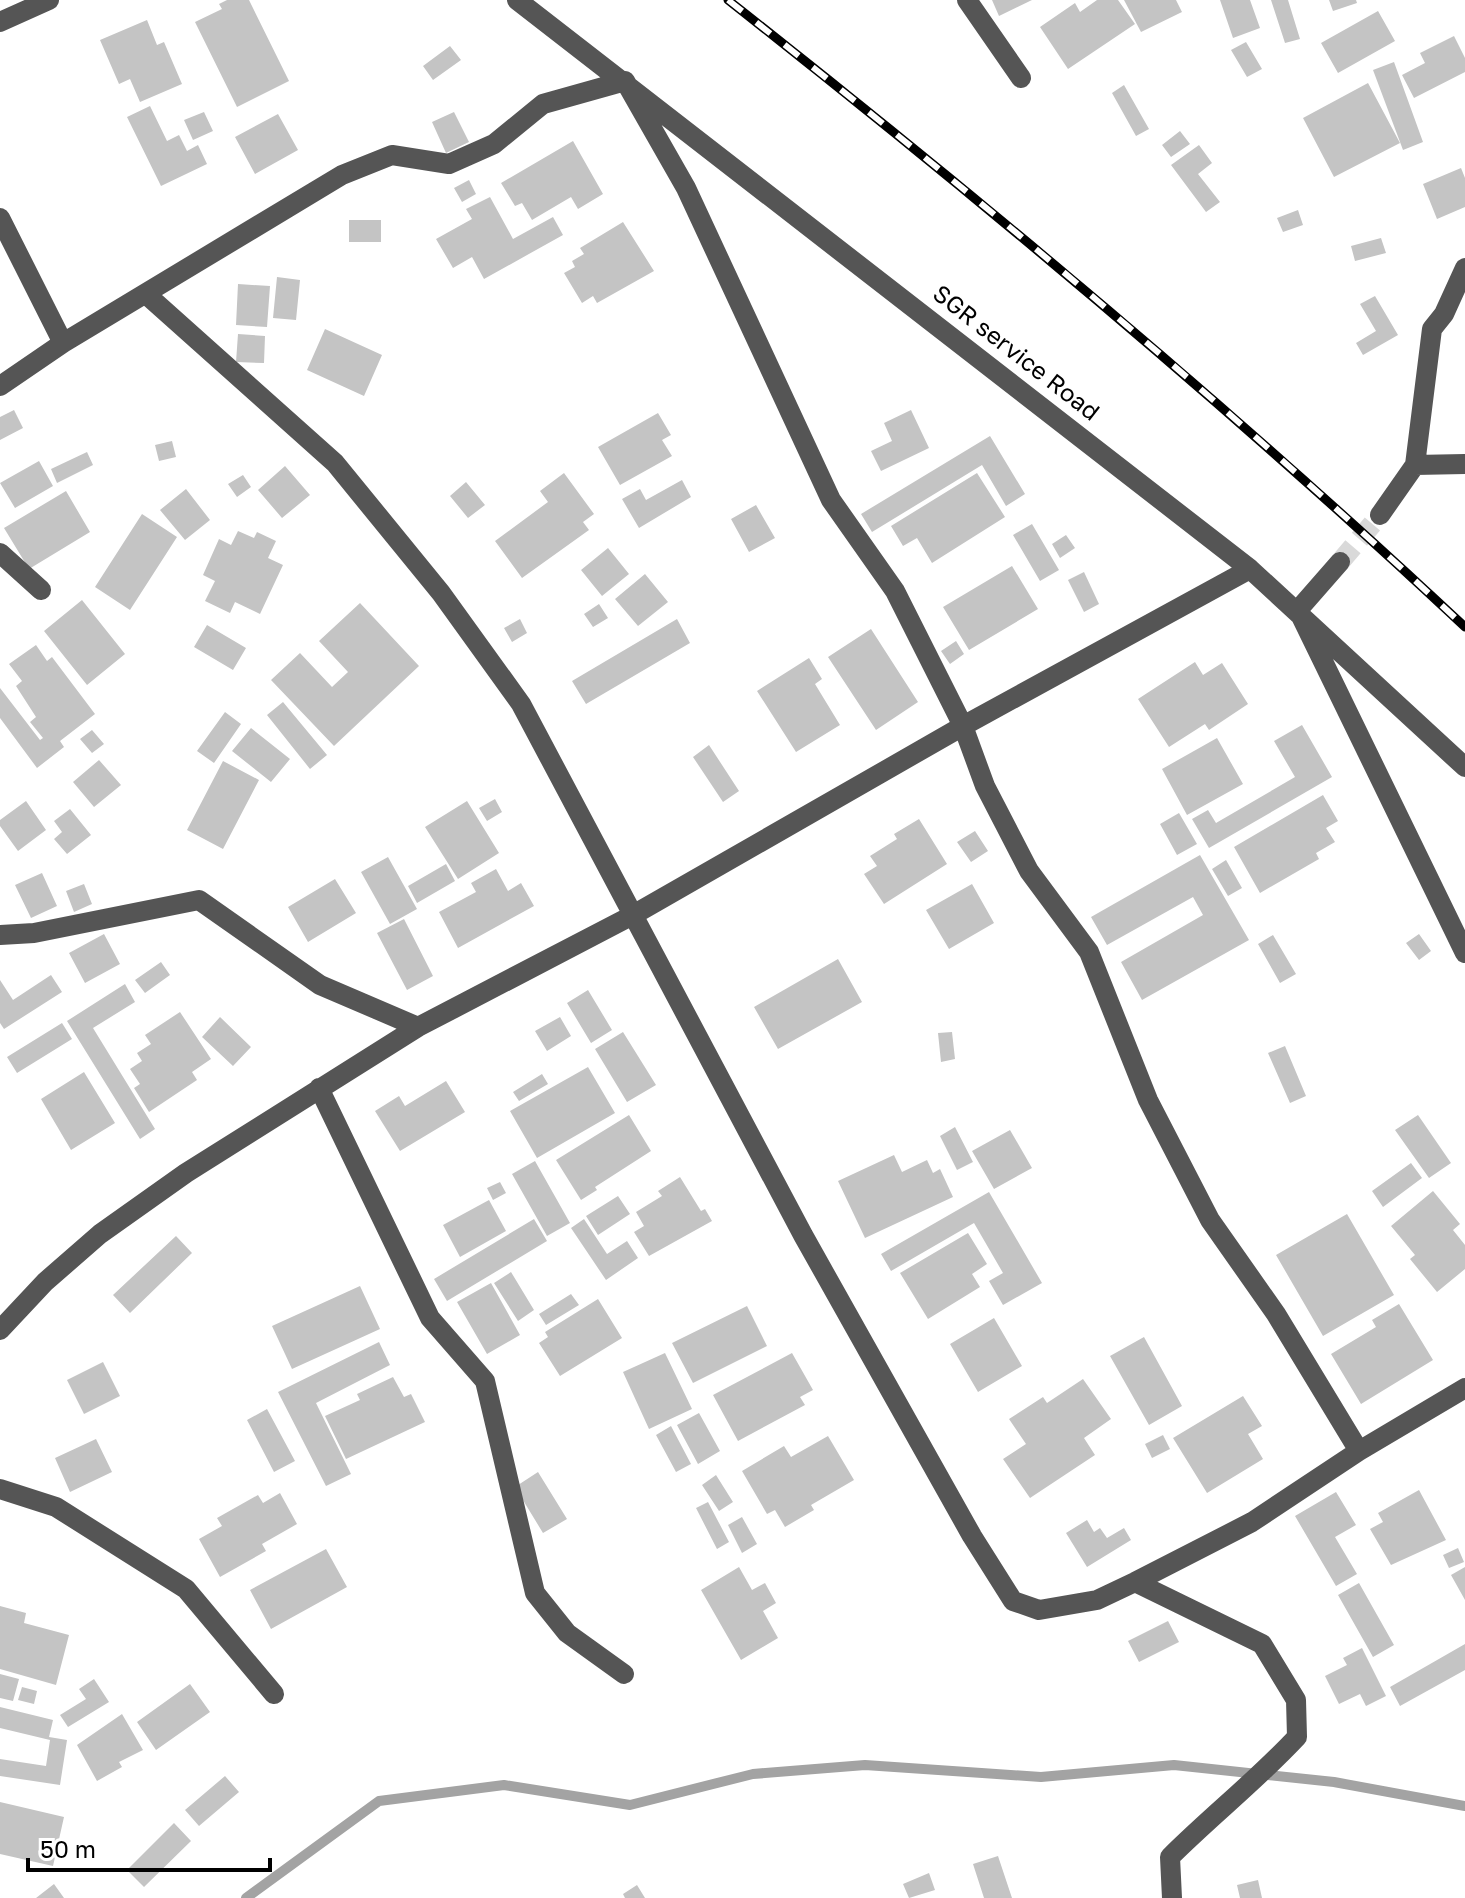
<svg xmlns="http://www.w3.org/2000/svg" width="1465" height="1898" font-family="'Golos Text',sans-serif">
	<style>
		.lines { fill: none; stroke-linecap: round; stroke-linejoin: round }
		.stream { stroke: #a3a3a3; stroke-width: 10 }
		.building { fill: #c4c4c4 }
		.minor-tunnel { stroke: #d9d9d9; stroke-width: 20; stroke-dasharray: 20 10; stroke-linecap: butt }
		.minor { stroke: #555; stroke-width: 20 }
		.rail-casing { stroke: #000; stroke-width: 9 }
		.rail { stroke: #fff; stroke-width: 6; stroke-dasharray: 18; stroke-linecap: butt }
		.labels { text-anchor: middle; stroke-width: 6; stroke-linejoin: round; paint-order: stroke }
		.street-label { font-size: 24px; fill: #000; stroke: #fff }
	</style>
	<rect width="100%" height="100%" fill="#fff"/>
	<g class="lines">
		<path class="stream" d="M246,1898L379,1801L504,1785L630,1805L753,1774L865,1765L1041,1777L1174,1765L1334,1782L1465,1806"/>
	</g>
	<path class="building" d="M227,0H249L289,81L237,107L195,22L222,9L219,4Z
		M992,0H1032L999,16Z
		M1097,0H1118L1135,24L1068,69L1040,27L1075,3L1080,12Z
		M1124,0H1176L1182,12L1141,32Z
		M1220,0H1250L1260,28L1233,38Z
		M1271,0H1288L1300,39L1285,43Z
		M1329,0H1356L1357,3L1333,11Z
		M1378,11L1395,41L1338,73L1321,43Z
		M147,20L157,45L164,42L182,84L140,102L130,79L119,84L100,40Z
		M1454,36L1465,58V72L1414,98L1402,75L1425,63L1420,53Z
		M1246,42L1262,69L1247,77L1231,50Z
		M450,46L461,60L433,80L423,66Z
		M1394,62L1423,142L1403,150L1373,70Z
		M1368,83L1400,143L1334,177L1303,118Z
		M1124,85L1149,129L1136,136L1112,93Z
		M150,106L167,141L179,135L187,151L198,145L207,164L161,186L127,117Z
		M204,112L213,131L193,140L184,120Z
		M454,112L469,142L446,153L432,122Z
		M278,114L298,150L255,174L235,137Z
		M1180,131L1190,144L1171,157L1162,145Z
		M573,141L603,194L578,209L571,197L532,220L522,203L515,206L501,183Z
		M1199,145L1212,163L1198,174L1220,202L1206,212L1171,165Z
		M1461,168L1465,178V207L1437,219L1423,184Z
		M469,180L476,194L462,202L454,188Z
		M490,197L513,239L553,217L563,235L484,279L472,257L453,268L436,239L472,219L466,209Z
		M1298,210L1303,225L1283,232L1277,218Z
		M349,220H381V242H349Z
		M623,222L654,271L597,303L593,296L582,303L564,273L575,267L572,261L584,254L580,248Z
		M1381,238L1386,253L1355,261L1351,246Z
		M277,277L300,280L296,320L273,318Z
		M238,284L270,286L267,327L236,325Z
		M1375,296L1398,335L1363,355L1356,343L1376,331L1360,304Z
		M325,329L382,355L364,396L307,370Z
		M238,334L265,336L264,363L236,362Z
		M14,410L23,428L0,440V417Z
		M911,410L929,448L881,471L871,451L892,441L884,423Z
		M658,413L671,435L662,440L672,456L620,485L598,447Z
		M990,436L1025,494L1006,506L982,465L872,532L861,514Z
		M172,441L176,457L159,461L155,445Z
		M87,452L93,465L57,483L51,469Z
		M39,461L53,486L15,508L0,483Z
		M285,466L310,495L282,518L258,490Z
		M564,473L594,514L583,522L589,530L522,578L495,541L548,502L540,491Z
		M977,473L1005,517L932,563L917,538L903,546L891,526Z
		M243,475L251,487L237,497L228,484Z
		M682,480L691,497L639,528L622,499L640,489L646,500Z
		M466,482L485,505L468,518L450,496Z
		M186,489L210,520L185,540L160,510Z
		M66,491L90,532L29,569L4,528Z
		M756,505L775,538L749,552L731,519Z
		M142,514L177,537L130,610L95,587Z
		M1032,524L1059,570L1040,581L1013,535Z
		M238,531L254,538L257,532L276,541L268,558L283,565L260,614L235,602L230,613L205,601L215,581L203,575L219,539L231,545Z
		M1066,535L1075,548L1060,558L1052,544Z
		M608,548L629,574L602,596L581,570Z
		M1012,566L1038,609L969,650L943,607Z
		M1084,572L1099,604L1084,612L1068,580Z
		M645,574L668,602L638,626L615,599Z
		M82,600L125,654L87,685L44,631Z
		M360,603L419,666L334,746L271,680L300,653L332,687L348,672L319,641Z
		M599,604L608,618L593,627L584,614Z
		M520,619L527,633L512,642L504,628Z
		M677,619L690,643L586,704L572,681Z
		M207,625L246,648L233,670L194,647Z
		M871,629L918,702L876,730L828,657Z
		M956,641L964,654L950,664L941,651Z
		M36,645L47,661L52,657L95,714L60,741L64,747L37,768L0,718V688L40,740L43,738L30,722L36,717L16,686L22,681L9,664Z
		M809,658L822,679L815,684L840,725L796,752L757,691Z
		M1195,662L1203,675L1222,663L1248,704L1209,730L1205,724L1169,747L1138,699Z
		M283,702L327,755L310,769L267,715Z
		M225,712L241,724L214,763L197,751Z
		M1302,725L1332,777L1209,848L1192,819L1208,810L1216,823L1295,777L1274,741Z
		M251,728L290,759L271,782L232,751Z
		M92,730L104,744L92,753L80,739Z
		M1217,738L1243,784L1187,815L1162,769Z
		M709,745L739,791L723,802L693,757Z
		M99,760L121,785L94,807L73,782Z
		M223,761L259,780L223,849L187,830Z
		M1323,795L1338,821L1326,828L1335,842L1316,853L1319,859L1260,893L1234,847Z
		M495,799L502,812L487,821L479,808Z
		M26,801L46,830L18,851L0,826V820Z
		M467,801L499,853L458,879L425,827Z
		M70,809L91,835L67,854L54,839L62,832L54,821Z
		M1179,813L1197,844L1177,855L1160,824Z
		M919,819L947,864L884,904L864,874L877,866L870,856L897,839L894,834Z
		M975,831L988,851L971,862L957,842Z
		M1200,855L1249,940L1142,1000L1121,962L1203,915L1193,897L1107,945L1091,917Z
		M388,857L417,909L390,924L361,872Z
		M1226,860L1242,888L1228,896L1212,869Z
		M446,864L455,881L417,903L408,886Z
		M496,869L508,891L521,883L534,906L458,948L439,912L476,892L471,883Z
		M42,873L57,906L31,918L15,885Z
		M335,879L356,913L308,942L288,907Z
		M84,884L92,904L74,912L66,891Z
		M972,884L994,923L949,949L926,910Z
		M404,919L433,976L407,990L377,933Z
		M104,934L120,964L85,983L69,953Z
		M1419,934L1431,951L1419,960L1406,943Z
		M1273,935L1296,974L1280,983L1258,944Z
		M838,959L862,1002L778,1049L754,1007Z
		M161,962L170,975L145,993L135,980Z
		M51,975L62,992L4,1029L0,1023V980L13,1000Z
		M125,984L135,1002L93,1028L155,1129L140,1139L67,1021Z
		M588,990L612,1030L591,1043L567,1003Z
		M180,1012L211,1059L192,1072L197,1080L149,1112L134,1088L140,1084L130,1069L142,1061L137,1053L151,1044L145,1035Z
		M220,1017L251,1047L233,1066L202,1037Z
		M560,1017L571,1036L547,1051L535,1031Z
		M62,1023L72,1039L17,1073L7,1057Z
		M623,1032L656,1085L627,1102L595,1049Z
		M952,1032L955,1059L941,1062L938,1033Z
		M1285,1046L1306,1096L1290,1103L1268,1053Z
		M588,1067L615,1113L537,1158L510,1111Z
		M84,1072L115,1123L71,1150L41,1099Z
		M542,1074L548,1084L519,1101L513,1092Z
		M446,1081L465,1112L400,1151L375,1111L399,1096L405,1106Z
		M629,1115L651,1151L595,1187L597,1190L581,1200L556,1160Z
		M1418,1115L1451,1163L1429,1178L1395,1130Z
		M955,1127L973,1162L957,1170L940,1136Z
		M1010,1130L1032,1168L994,1189L972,1151Z
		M894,1155L902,1172L927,1160L933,1173L940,1169L953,1197L865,1238L838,1181Z
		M535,1161L570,1223L547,1236L512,1174Z
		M1411,1163L1422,1178L1383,1207L1372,1191Z
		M680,1177L701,1211L705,1209L712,1221L649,1256L634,1232L644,1226L636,1212L662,1196L658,1191Z
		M500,1182L506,1193L493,1200L487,1188Z
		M1433,1191L1460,1224L1453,1230L1465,1245V1269L1437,1292L1410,1259L1415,1255L1391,1226Z
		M989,1192L1042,1283L1003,1305L989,1281L1003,1273L974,1223L891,1271L881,1254Z
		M618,1196L630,1214L598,1235L586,1216Z
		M489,1200L506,1231L460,1257L443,1225Z
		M1347,1214L1394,1295L1323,1336L1276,1255Z
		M534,1219L547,1241L447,1301L434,1279Z
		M584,1219L607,1254L627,1241L638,1258L606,1280L571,1228Z
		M968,1233L987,1264L972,1274L980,1287L928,1319L900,1273Z
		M176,1236L192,1253L130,1313L113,1295Z
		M511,1272L534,1310L518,1321L494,1283Z
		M491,1283L520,1335L487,1354L457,1302Z
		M360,1286L380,1329L292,1369L272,1326Z
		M571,1294L579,1305L546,1325L539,1314Z
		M598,1299L622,1338L560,1376L539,1343L548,1337L545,1332Z
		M1399,1304L1433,1360L1361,1404L1331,1354L1376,1327L1372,1320Z
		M747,1306L767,1346L693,1383L672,1343Z
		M994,1318L1022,1366L978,1392L950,1344Z
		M1144,1337L1182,1406L1149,1425L1110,1356Z
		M379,1342L390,1365L316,1403L351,1474L326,1486L278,1392Z
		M665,1353L692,1409L649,1429L623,1372Z
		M792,1353L813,1390L800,1397L805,1405L738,1441L713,1395Z
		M103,1362L120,1396L84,1414L67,1380Z
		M393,1377L404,1397L411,1394L425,1422L346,1459L325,1416L360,1400L357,1394Z
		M1083,1379L1111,1419L1084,1438L1095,1455L1030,1498L1003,1459L1026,1444L1009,1419L1043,1397L1047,1403Z
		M1243,1396L1262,1426L1248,1434L1263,1459L1207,1493L1173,1438Z
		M267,1409L295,1461L274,1472L247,1420Z
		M699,1413L720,1451L698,1464L677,1425Z
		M671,1426L691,1464L676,1472L656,1435Z
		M1163,1435L1170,1449L1152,1458L1145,1444Z
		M828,1436L854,1480L811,1505L814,1510L785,1527L775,1510L767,1514L742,1471L784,1446L791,1457Z
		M96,1439L112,1472L70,1492L55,1458Z
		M538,1472L567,1519L543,1533L515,1487Z
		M716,1475L733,1502L719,1511L702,1485Z
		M1419,1490L1446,1540L1391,1565L1370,1529L1383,1522L1378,1513Z
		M1336,1492L1356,1525L1335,1537L1357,1574L1336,1586L1295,1516Z
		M280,1493L297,1524L262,1544L266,1551L220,1577L199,1539L222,1526L217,1518L258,1495L263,1503Z
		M708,1502L729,1542L717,1549L696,1508Z
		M742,1517L757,1544L742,1553L728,1525Z
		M1087,1520L1094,1532L1100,1528L1107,1538L1124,1528L1131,1540L1087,1567L1066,1533Z
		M1458,1548L1464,1562L1449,1568L1443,1555Z
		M326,1549L347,1587L271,1629L250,1590Z
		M739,1567L752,1590L765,1583L776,1603L763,1611L778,1638L741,1660L701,1590Z
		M1465,1567V1600L1451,1575Z
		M1359,1583L1394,1645L1373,1657L1338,1595Z
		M0,1606L26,1613L24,1623L69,1635L56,1685L0,1669Z
		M1168,1621L1179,1642L1139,1662L1128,1641Z
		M1465,1644V1670L1400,1706L1390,1687Z
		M1362,1648L1386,1696L1366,1706L1360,1694L1339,1704L1325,1676L1347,1665L1343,1658Z
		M0,1674L19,1679L13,1701L0,1698Z
		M94,1679L109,1702L68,1727L60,1715L86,1699L79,1689Z
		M190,1684L210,1712L156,1750L137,1722Z
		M22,1687L37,1691L34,1704L18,1700Z
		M0,1707L53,1720L49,1737L67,1740L60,1785L0,1776V1759L46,1766L50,1740L0,1728Z
		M122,1714L143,1750L119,1762L122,1767L97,1781L77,1745Z
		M225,1776L239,1792L199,1826L185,1810Z
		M0,1802L64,1817L53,1866L0,1854Z
		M174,1823L191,1841L144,1887L127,1870Z
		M998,1856L1012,1898H984L973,1864Z
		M929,1873L935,1890L909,1898L903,1884Z
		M1258,1880L1262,1898H1240L1237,1885Z
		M54,1884L64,1898H36Z
		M637,1885L645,1898H625L623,1894Z"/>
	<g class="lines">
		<path class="minor-tunnel" d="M1340,562L1380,515"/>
		<path class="minor" d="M517,0L1250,569L1465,767
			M967,0L1021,78
			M0,22L49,0
			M0,218L63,343
			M147,295L335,463L441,593L521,704L803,1235L972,1536L1013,1601L1039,1610L1097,1600L1135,1582L1252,1522L1359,1451L1465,1388
			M0,386L63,343L342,175L392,155L449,164L494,144L543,104L625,81L686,188L831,500L895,591L963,726L985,786L1029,871L1089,952L1148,1100L1210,1220L1276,1314L1359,1451
			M1415,465L1465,464
			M1380,515L1415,465L1432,329L1444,314L1465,268
			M0,553L41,590
			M1340,562L1298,610L1465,953
			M0,935L34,933L199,900L320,985L418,1027
			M319,1088L430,1318L485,1381L535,1593L567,1633L624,1674
			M0,1330L45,1282L100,1234L186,1173L418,1027L633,915L963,726L1250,569
			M0,1489L56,1507L186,1589L274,1694
			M1135,1582L1262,1644L1296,1700L1297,1737C1257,1780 1211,1816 1170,1857L1172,1898"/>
		<defs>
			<path id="rail" d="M728,0C982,200 1229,406 1465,627"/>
		</defs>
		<use href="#rail" class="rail-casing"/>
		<use href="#rail" class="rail"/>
	</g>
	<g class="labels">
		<g class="street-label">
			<text transform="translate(1016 353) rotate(38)" y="8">SGR service Road</text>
		</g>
	</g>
	<path d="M28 1858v12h242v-12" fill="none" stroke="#000000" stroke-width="4"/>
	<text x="40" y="1858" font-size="24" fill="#000000" stroke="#ffffff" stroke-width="6" paint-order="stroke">50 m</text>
</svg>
